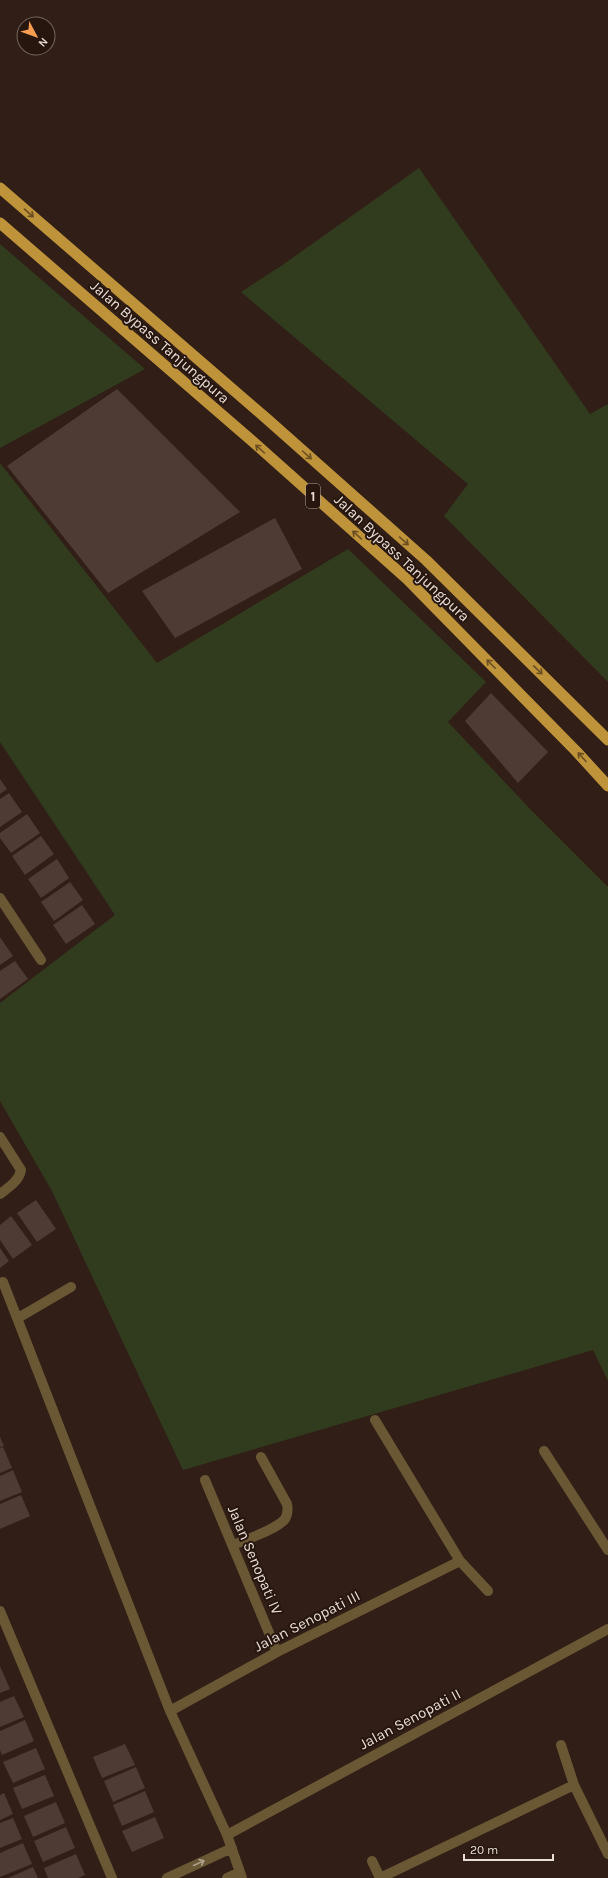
<svg xmlns="http://www.w3.org/2000/svg" width="608" height="1878" font-family="Karla,sans-serif">
	<style>
		.grass { fill: #313c1e }
		.building { fill: #4e3b33 }
		.lines { fill: none; stroke-linecap: round; stroke-linejoin: round }
		.minor { stroke: #6a5734; stroke-width: 10 }
		.trunk { stroke: #bf933a; stroke-width: 11 }
		.oneway { stroke: #6b4e22 }
		.oneway2 { stroke: #b0a18e }
		.labels { text-anchor: middle; stroke-width: 4; stroke-linejoin: round; paint-order: stroke }
		.shield { fill: #26160e; stroke: #aea19b; stroke-width: 1 }
		.shield-label { font-size: 14px; font-weight: bold; fill: #e9ddd7 }
		.street-label { font-size: 15px; fill: #e9ddd7; stroke: #26160e }
	</style>
	<rect width="100%" height="100%" fill="#311f17"/>
	<path class="grass" d="M419,168L590,414L608,404V682L444,516L468,484L241,292L284,264Z
		M0,244L145,369L0,448Z
		M0,463L157,663L348,549L486,682L448,722L532,811L608,887V1381L593,1350L183,1470L52,1191L0,1101V1003L115,915L0,742Z"/>
	<path class="building" d="M117,389L240,512L108,593L7,466Z
		M275,518L302,569L175,638L142,591Z
		M491,693L548,752L518,783L465,721Z
		M0,779L7,789L0,794Z
		M9,793L22,812L0,827V799Z
		M27,814L40,833L11,853L0,838V833Z
		M41,836L54,854L25,875L12,856Z
		M57,859L69,878L41,898L28,879Z
		M70,882L83,900L54,921L41,902Z
		M82,905L95,924L66,944L53,925Z
		M0,937L13,956L0,965Z
		M15,961L28,979L0,999V971Z
		M36,1200L56,1229L37,1242L17,1213Z
		M11,1216L32,1245L13,1259L0,1240V1225Z
		M0,1248L9,1261L0,1268Z
		M0,1437L4,1446L0,1447Z
		M3,1447L12,1468L0,1473V1448Z
		M13,1470L22,1492L0,1501V1476Z
		M21,1495L30,1516L0,1529V1504Z
		M0,1666L10,1689L0,1693Z
		M14,1696L24,1717L0,1727V1702Z
		M25,1720L34,1741L2,1755L0,1750V1731Z
		M125,1744L135,1765L102,1778L93,1757Z
		M36,1748L45,1769L13,1783L3,1762Z
		M136,1767L145,1788L113,1802L104,1781Z
		M45,1775L54,1796L22,1809L13,1788Z
		M145,1791L154,1812L122,1826L113,1805Z
		M4,1793L13,1814L0,1820V1795Z
		M56,1802L65,1823L33,1837L24,1816Z
		M155,1817L164,1838L132,1852L122,1831Z
		M13,1818L22,1839L0,1848V1823Z
		M66,1827L75,1848L43,1862L34,1841Z
		M23,1843L32,1864L0,1877V1853Z
		M76,1854L85,1875L78,1878H48L44,1868Z
		M33,1867L38,1878H8Z"/>
	<g class="lines">
		<path class="minor" d="M0,898L41,960
			M0,1137L21,1170C19,1181 9,1187 0,1194
			M3,1282L170,1711L227,1835L242,1878
			M18,1318L71,1287
			M375,1420L460,1561L488,1591
			M544,1451L608,1550
			M205,1480L277,1652
			M233,1545C247,1539 276,1530 285,1519C288,1514 288,1509 287,1504L261,1457
			M0,1611L112,1878
			M170,1711L277,1652L460,1561
			M561,1745L574,1785L608,1854
			M227,1835L608,1629
			M372,1861L380,1878L574,1785
			M167,1878L232,1848
			M227,1878L240,1872"/>
		<path class="trunk" d="M0,188L267,419L426,560L608,740
			M0,223L251,440L407,579L576,751L608,786"/>
	</g>
	<defs><path id="oneway-shaft" d="M-6 0H5M1.5-3L5.5 0L1.5 3" fill="none" stroke-width="1.6" stroke-linecap="round" stroke-linejoin="round"/></defs>
	<g class="oneway">
		<use href="#oneway-shaft" transform="translate(29 213) rotate(41)"/>
		<use href="#oneway-shaft" transform="translate(260 449) rotate(-138)"/>
		<use href="#oneway-shaft" transform="translate(307 455) rotate(42)"/>
		<use href="#oneway-shaft" transform="translate(357 535) rotate(-138)"/>
		<use href="#oneway-shaft" transform="translate(404 541) rotate(42)"/>
		<use href="#oneway-shaft" transform="translate(491 664) rotate(-135)"/>
		<use href="#oneway-shaft" transform="translate(538 670) rotate(44)"/>
		<use href="#oneway-shaft" transform="translate(582 757) rotate(-132)"/>
	</g>
	<use class="oneway2" href="#oneway-shaft" transform="translate(199 1863) rotate(-25)"/>
	<g class="labels">
		<rect class="shield" x="306" y="484" width="14" height="24" rx="3"/>
		<g class="shield-label">
			<text x="313" y="501">1</text>
		</g>
		<g class="street-label">
			<text transform="translate(160 342) rotate(41)" y="5">Jalan Bypass Tanjungpura</text>
			<text transform="translate(402 558) rotate(43)" y="5">Jalan Bypass Tanjungpura</text>
			<text transform="translate(255 1560) rotate(67)" y="5">Jalan Senopati IV</text>
			<text transform="translate(307 1621) rotate(-27)" y="5">Jalan Senopati III</text>
			<text transform="translate(410 1719) rotate(-28)" y="5">Jalan Senopati II</text>
		</g>
	</g>
	<g transform="translate(36 36) rotate(131)"><circle r="19" fill="#26160e" stroke="#74665e"/>
	<path d="M0-3L7 15L0 10L-7 15Z" fill="#fb9e51"/>
	<text y="-6" font-size="11" font-weight="bold" text-anchor="middle" fill="#e9ddd7">N</text>
	</g>
	<path d="M464 1854v6h89v-6" fill="none" stroke="#e9ddd7" stroke-width="2"/>
	<text x="470" y="1854" font-size="12" fill="#e9ddd7" stroke="#26160e" stroke-width="3" paint-order="stroke">20 m</text>
</svg>
